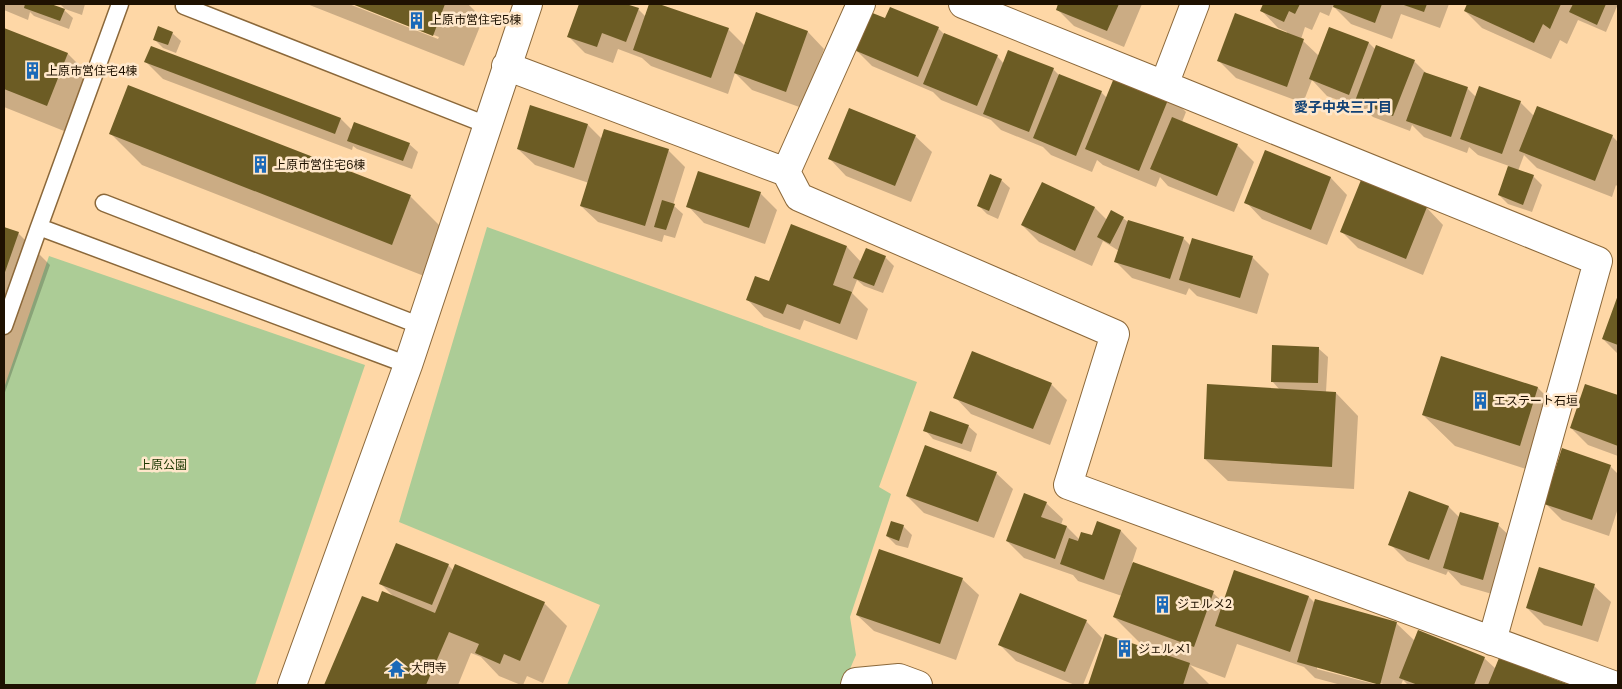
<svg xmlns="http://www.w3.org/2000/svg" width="1622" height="689" font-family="Poppins,'Noto Sans JP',sans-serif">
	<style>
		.green { fill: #accc96 }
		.shadow { fill: #0003 }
		.building { fill: #6c5c24 }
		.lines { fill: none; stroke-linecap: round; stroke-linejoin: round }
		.lane-casing { stroke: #8b683a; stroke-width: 19 }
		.street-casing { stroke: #8b683a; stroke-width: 30 }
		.lane { stroke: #fff; stroke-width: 16 }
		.street { stroke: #fff; stroke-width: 28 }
		.labels { text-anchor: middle; stroke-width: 5; stroke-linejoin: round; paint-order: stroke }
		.poi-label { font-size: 12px; fill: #1e1101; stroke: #ffe7ca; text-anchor: start }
		.park-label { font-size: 12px; fill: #1b3700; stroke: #ffe7ca }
		.neighbourhood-label { font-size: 14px; font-weight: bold; fill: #124275; stroke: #ffe7ca }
	</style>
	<rect width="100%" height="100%" fill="#fed7a6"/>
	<path class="green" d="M487,227L917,382L879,487L891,494L850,617L856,655L843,685H567L600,605L399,522Z
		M49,256L365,365L255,685H4V388Z"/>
	<path class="shadow" d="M4,4H48L64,10L73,18L69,29L34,16L30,12L28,20L4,10Z
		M60,4H85L82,15L65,9Z
		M307,4H349L438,39L439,37L355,4H468L483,19L464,66Z
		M580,4H622L638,9L646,17L650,4H656L728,29L745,46L757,14L808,32L824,49L802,108L752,90L735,73L728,94L651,66L642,58L618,49L613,63L585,53L568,36Z
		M1060,4H1142L1124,47L1074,26L1057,9Z
		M1265,4H1449L1440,28L1401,14L1392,39L1351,24L1333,6L1329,16L1320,12L1312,30L1305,27L1301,39L1319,56L1330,28L1369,43L1376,50L1414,61L1427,74L1467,88L1476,97L1520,102L1534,116L1612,136L1618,142V187L1616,185L1612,197L1537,168L1524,155L1518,171L1533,176L1542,185L1532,212L1508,204L1499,195L1509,166L1478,155L1469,147L1467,153L1424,137L1412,125L1410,131L1373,117L1366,110L1327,96L1312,80L1303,103L1236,78L1219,61L1287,34V32L1278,28L1262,11Z
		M1468,4L1574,5L1618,4L1606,32L1578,20L1567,44L1560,40L1551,59L1482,28L1465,11Z
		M886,20L938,28L945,35L997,56L1004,64L1053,69L1060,76L1101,92L1107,98L1170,96L1186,112L1182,122L1237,145L1254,162L1234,212L1168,186L1160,177L1156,187L1103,165L1097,160L1092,172L1051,155L1043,147L1001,130L991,120L941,100L933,92L872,66L856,50Z
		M4,29L68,54L99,85L79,137L4,107Z
		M172,33L181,41L176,53L163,48L155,40Z
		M151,47L341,119L352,130L409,144L418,152L412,169L357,149L353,146L352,150L163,79L146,62Z
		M129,87L411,197L442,228L424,276L142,165L111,134Z
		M588,125L602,139L668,150L685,167L673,205L683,214L675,238L664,235L662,242L598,222L581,206L589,183L535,165L518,149Z
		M915,136L932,152L911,202L846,176L830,159Z
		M1266,152L1331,178L1347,195L1327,245L1262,219L1246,202Z
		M1001,180L1010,188L998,219L987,214L978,205Z
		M1362,182L1427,208L1443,225L1423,275L1358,248L1342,232Z
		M1042,184L1095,208L1107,220L1123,218L1128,222L1183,238L1191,246L1252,257L1269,274L1257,314L1197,296L1189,288L1186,295L1132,278L1116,262L1119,251L1103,241L1092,266L1039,242L1022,225Z
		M760,193L777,210L765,244L704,223L688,206Z
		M4,228L18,233L50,265L4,395Z
		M847,247L861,262L885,257L894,266L883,293L864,286L857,280L852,293L868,309L857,340L804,320L800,330L764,317L748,300L770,283Z
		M1618,298V354L1603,339Z
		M1319,349L1328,357L1326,392L1336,393L1358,416L1354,489L1228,481L1205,459L1280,390L1272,381Z
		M1442,357L1538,388L1569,419L1551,477L1455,446L1423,415Z
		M1051,384L1067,400L1050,445L971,414L955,397Z
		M1586,386L1618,397V456L1588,445L1571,428Z
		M968,426L977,434L971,452L933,439L925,430Z
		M1610,466L1618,474V508L1609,536L1562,520L1545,503Z
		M996,473L1013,489L994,538L924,513L907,496Z
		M1409,492L1449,507L1460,518L1498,525L1515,541L1499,596L1461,585L1448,571L1446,575L1407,561L1390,544Z
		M1046,503L1063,519L1061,525L1067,527L1080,540L1093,537L1098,523L1121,531L1137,548L1132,563L1213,593L1224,603L1309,597L1315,603L1396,623L1415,641L1484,658L1496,669L1500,659L1567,685H1408L1403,680L1401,685H1387L1317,666V669L1378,685H1341L1315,678L1304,667L1237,644L1225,678L1190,665L1210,685H1089L1106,636L1146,649L1114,617L1122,596L1078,581L1073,575L1024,558L1007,541Z
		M903,526L912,535L908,548L896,545L887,536Z
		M448,565L454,571L544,603L567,626L543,683L527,676L523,685H521L499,676L481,657L471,653L458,685H325L363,598L379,604L394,597L381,584Z
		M962,579L979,595L956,660L874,631L857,615Z
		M1594,586L1611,602L1598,642L1544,625L1527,608Z
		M1086,621L1102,638L1083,685H1075L1016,661L1000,645Z"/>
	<path class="building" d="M25,4H51L65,9L60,21L24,8Z
		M352,4H445L433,36Z
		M579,4H626L639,8L626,42L602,33L597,47L567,37Z
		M649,4H659L729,28L711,78L633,50Z
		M1058,4H1119L1107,31L1056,10Z
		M1263,4H1300L1295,14L1289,11L1284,22L1260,11Z
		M1334,4H1382L1375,23L1333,7Z
		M1401,4H1427L1424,12Z
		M1467,4H1561L1550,29L1543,24L1534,43L1464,11Z
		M1573,4H1606L1597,25L1569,12Z
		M890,7L939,27L918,77L854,50L870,12L885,18Z
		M756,12L808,31L786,92L734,73Z
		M1235,13L1304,39L1287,87L1217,61Z
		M158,26L173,32L168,45L153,40Z
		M1329,27L1369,42L1349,95L1309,79Z
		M4,28L68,53L47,106L4,89Z
		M944,33L998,55L977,106L923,84Z
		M1376,45L1415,60L1393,116L1355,101Z
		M151,46L341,118L335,134L144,62Z
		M1008,50L1054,68L1029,132L983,114Z
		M1424,72L1468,87L1451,137L1406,121Z
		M1116,73L1170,95L1139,171L1085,149Z
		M1059,74L1102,91L1076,156L1033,138Z
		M128,85L411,195L392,245L109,134Z
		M1479,86L1521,101L1502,154L1460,139Z
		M530,105L588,124L574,168L517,149Z
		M1537,106L1613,135L1595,181L1519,151Z
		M849,108L916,135L895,186L828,159Z
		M1172,117L1238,144L1217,196L1150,169Z
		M354,122L410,143L403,161L347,141Z
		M604,129L669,149L645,226L580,206Z
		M1265,150L1331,177L1311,230L1244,203Z
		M1508,166L1534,175L1523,205L1498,195Z
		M698,171L761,192L749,228L686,207Z
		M990,174L1002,179L989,211L977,206Z
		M1361,180L1427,207L1406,259L1340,232Z
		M1042,182L1095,207L1075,251L1021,225Z
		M662,200L675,204L666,230L654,227Z
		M1111,210L1124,217L1110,244L1097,237Z
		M1128,220L1184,237L1170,279L1114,262Z
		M791,224L847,246L833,285L852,292L840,324L787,304L783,314L746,300L755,276L769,281Z
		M4,227L19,232L4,275Z
		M1192,238L1253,256L1240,298L1179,280Z
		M866,248L886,256L874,286L853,278Z
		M1618,295V345L1602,339Z
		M1272,345L1319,347L1318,383L1271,382Z
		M972,351L1052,383L1033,429L953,398Z
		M1441,356L1538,387L1520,446L1422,415Z
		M1207,384L1336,392L1332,467L1204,459Z
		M1585,384L1618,395V446L1570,428Z
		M930,411L969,425L962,444L923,431Z
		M925,445L997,472L978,522L906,496Z
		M1562,448L1611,465L1592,520L1544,504Z
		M1409,491L1449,506L1429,560L1388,545Z
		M1024,493L1047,502L1041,517L1067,526L1055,559L1006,541Z
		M1460,512L1499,523L1483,580L1443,568Z
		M891,521L904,525L899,541L886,536Z
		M1097,521L1121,530L1104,580L1060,564L1069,538L1078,541L1081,532L1092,535Z
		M396,543L449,564L432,605L379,584Z
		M879,549L963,578L940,644L856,615Z
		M1133,562L1214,591L1194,647L1113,617Z
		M455,564L545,602L520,661L504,654L500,664L475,653L479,644L449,632L426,685H324L362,596L378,602L382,591L435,613Z
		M1539,567L1595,584L1582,626L1526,608Z
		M1234,570L1309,596L1290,652L1215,626Z
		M1020,593L1087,620L1065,672L998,645Z
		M1315,599L1397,622L1380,685L1297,662Z
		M1418,630L1485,657L1474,685H1418L1399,678Z
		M1105,634L1190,663L1183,685H1088Z
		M1499,658L1570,685H1488Z"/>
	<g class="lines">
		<defs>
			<path id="lane" d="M120,4L39,227L408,365
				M184,6L487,125
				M104,203L421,326
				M4,326L39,227"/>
			<path id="street" d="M963,4L1164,85L1195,4
				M506,66L786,172L799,197L1115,334L1068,485L1613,685
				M1164,85L1598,261L1492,641
				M786,172L861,4
				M292,685L408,365L528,4
				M855,685L856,682L899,678L918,685"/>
		</defs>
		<use href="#lane" class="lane-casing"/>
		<use href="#street" class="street-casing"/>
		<use href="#lane" class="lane"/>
		<use href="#street" class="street"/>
	</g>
	<defs>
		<symbol id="building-bare" viewBox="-9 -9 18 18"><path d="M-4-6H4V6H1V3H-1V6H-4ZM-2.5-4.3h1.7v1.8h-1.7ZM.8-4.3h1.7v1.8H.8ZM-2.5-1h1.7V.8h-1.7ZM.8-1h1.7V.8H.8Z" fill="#1b69b8" stroke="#ffe7ca" stroke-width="2.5" paint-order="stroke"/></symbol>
		<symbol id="temple-bare" viewBox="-9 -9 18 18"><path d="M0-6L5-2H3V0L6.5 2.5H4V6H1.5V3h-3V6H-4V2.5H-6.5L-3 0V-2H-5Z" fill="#1b69b8" stroke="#ffe7ca" stroke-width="2.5" paint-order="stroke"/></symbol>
	</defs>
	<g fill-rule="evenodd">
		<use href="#building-bare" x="404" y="8" width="25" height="25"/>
		<use href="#building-bare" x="20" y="58" width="25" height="25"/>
		<use href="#building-bare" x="248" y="152" width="25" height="25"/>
		<use href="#building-bare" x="1468" y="388" width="25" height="25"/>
		<use href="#building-bare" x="1150" y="592" width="25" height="25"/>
		<use href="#building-bare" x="1112" y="636" width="25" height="25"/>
		<use href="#temple-bare" x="384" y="656" width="25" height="25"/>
	</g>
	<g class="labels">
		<g class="poi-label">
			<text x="430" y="24">上原市営住宅5棟</text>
			<text x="46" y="75">上原市営住宅4棟</text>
			<text x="274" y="169">上原市営住宅6棟</text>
			<text x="1494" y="405">エステート石垣</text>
			<text x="1177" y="608">ジェルメ2</text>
			<text x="1138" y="653">ジェルメ1</text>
			<text x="411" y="672">大門寺</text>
		</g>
		<g class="park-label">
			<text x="163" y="469">上原公園</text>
		</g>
		<g class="neighbourhood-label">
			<text x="1343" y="112">愛子中央三丁目</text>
		</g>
	</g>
	<rect width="1622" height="689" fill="none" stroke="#1e1101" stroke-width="10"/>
</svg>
